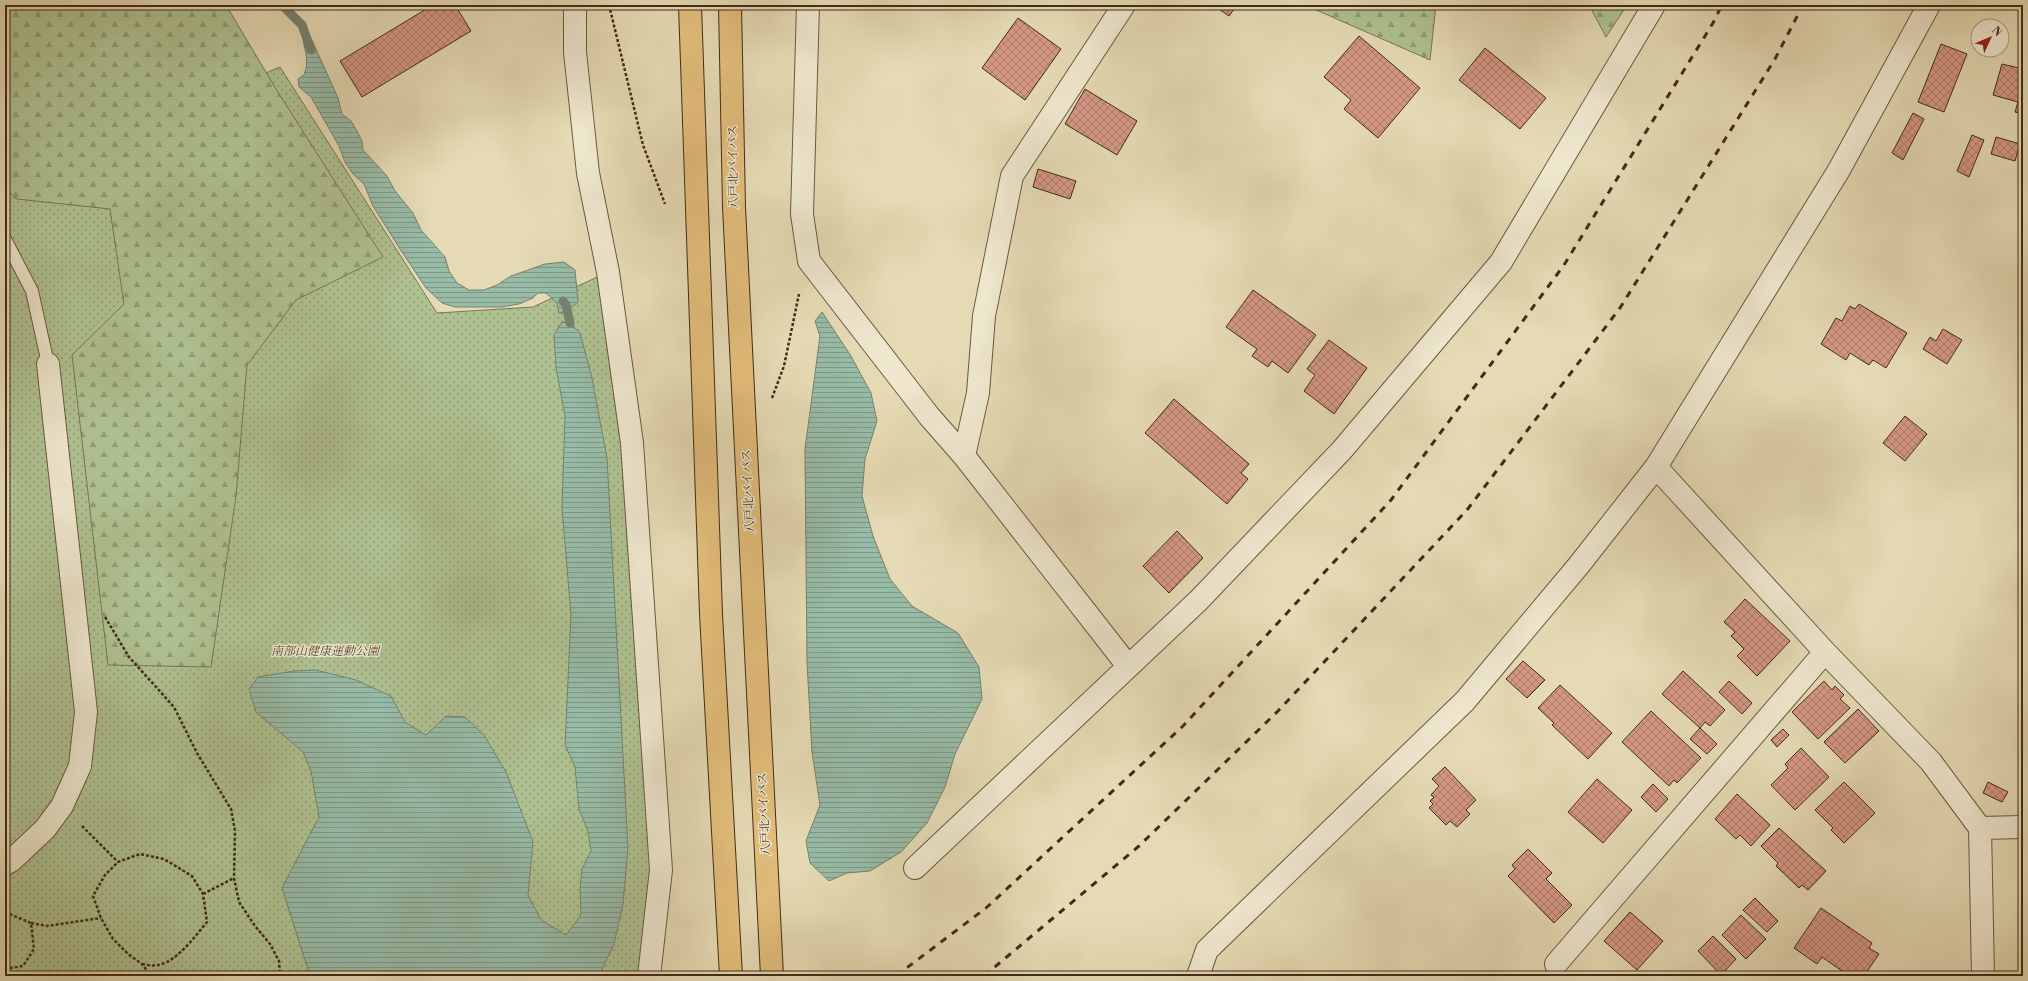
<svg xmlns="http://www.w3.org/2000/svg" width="2028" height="981" font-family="'Libre Bodoni','Noto Serif JP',serif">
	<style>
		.grass { fill: url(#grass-dots); stroke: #787654 }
		.forest { fill: url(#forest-firs); stroke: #787654 }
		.water { fill: url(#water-rules); stroke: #75826e }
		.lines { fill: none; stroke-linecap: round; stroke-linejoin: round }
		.stream { stroke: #75826e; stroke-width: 9 }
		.building { fill: url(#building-cross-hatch); stroke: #412c18 }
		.lane-casing { stroke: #6a583f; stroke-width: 14 }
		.street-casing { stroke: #6a583f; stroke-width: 24 }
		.highway-casing { stroke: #412c18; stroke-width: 24 }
		.path { stroke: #412c18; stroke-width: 2.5; stroke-dasharray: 3 2; stroke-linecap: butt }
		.lane { stroke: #eee7ce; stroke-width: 12 }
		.street { stroke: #eee7ce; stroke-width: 22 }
		.highway { stroke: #e2bd7a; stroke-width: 22 }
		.rail { stroke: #412c18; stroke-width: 3; stroke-dasharray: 7 7; stroke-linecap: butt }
		.labels { text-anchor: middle; stroke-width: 3; stroke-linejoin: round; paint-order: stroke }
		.street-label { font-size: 12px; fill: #412c18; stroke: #eee7ce }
		.park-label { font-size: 12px; font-style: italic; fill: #574a30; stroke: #eee7ce }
	</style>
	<defs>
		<pattern id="grass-dots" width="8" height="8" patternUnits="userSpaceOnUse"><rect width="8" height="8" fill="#afc191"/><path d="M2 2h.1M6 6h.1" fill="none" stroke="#909d75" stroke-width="1.8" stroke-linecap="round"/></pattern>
		<pattern id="forest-firs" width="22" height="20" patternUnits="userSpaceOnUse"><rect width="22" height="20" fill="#afc191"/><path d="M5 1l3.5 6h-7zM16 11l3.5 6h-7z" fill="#909d75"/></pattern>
		<pattern id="water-rules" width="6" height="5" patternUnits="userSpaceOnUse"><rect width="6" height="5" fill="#97bba7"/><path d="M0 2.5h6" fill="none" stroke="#7d9887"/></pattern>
		<pattern id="building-cross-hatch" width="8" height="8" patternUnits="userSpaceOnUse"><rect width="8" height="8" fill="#d49784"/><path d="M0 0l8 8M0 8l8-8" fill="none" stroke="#ae7b6b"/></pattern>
	</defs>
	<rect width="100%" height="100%" fill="#e5dab4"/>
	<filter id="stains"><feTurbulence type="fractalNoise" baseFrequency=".005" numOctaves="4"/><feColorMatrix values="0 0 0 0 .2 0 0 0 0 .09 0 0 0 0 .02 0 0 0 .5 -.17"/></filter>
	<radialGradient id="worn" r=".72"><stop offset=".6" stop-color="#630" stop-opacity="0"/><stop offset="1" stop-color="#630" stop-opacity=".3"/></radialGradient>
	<path class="grass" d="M5,8L163,116L280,67L437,313L533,307L608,272L661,870L649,976H5Z"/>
	<path class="forest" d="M5,5H226L276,89L383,257L296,300L247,365L236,496L211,667L108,665L72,355L124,304L110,209L17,199L5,189Z
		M1305,5H1436L1430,60Z
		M1589,5H1627L1606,37Z"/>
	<path class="water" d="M311,38L338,98L342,114L351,121L357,131L362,141L363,150L387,176L395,191L413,213L421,230L445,257L449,271L457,283L469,290H484L497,285L511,276L545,264L564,262L575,270L578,302L567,311L559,313L557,303L546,293H538L533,298L519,304L502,307H455L442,303L426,288L400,249L373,206L364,184L353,174L345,162L339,146L311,97L299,87L298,79L304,75C309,63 306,53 303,41Z
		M822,312L851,356L871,393L877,421L865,459L862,496L873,536L890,579L912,606L958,633L979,667L982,699L955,754L945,787L927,823L901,852L870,871L847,873L829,881L810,863L806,841L820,805L812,752L807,663L805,449L820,336L815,321Z
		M562,322L570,323L580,333L592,378L607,458L628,848L623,904L614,944L599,976H310L282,888L319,817L311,771L303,752L256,712L249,689L258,677L294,671L316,670L356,680L391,696L405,722L426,735L446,716L465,717L484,735L506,772L533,842L528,895L541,920L566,935L581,915L580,888L582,869L591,851L588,831L579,809L575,767L565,745L571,615L562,508L565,416L556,368L554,335Z"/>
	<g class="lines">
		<path class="stream" d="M282,5L302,25L311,50
			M563,301L566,305L570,323"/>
	</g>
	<path class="building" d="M433,5H455L471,31L362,97L340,61Z
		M1213,5H1237L1229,16Z
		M1018,18L1061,49L1025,100L982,68Z
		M1359,36L1420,88L1378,138L1344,109L1351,100L1324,77Z
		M1941,44L1967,54L1944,112L1918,102Z
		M1485,48L1546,98L1520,129L1459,80Z
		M2002,64L2023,69V114L2015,112L2018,102L1993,95Z
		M1085,89L1137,121L1117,155L1065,124Z
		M1913,113L1924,119L1903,160L1892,153Z
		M1972,135L1984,140L1969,177L1957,171Z
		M1996,137L2020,144L2015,161L1991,154Z
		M1038,169L1076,181L1070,199L1033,187Z
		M1253,290L1316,335L1288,373L1272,361L1268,367L1252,356L1257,349L1226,327Z
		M1859,304L1907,333L1886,368L1873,360L1869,365L1850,353L1846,360L1821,344L1836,318L1842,321L1850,306L1855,309Z
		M1943,329L1962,340L1947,364L1923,349L1930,337L1936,341Z
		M1329,340L1367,368L1334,414L1304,391L1315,375L1307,369Z
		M1174,399L1249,464L1241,473L1248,479L1227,504L1145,433Z
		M1905,416L1927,434L1905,461L1883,443Z
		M1177,531L1203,558L1169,593L1143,566Z
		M1745,599L1790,641L1757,676L1737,656L1744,649L1731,636L1735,632L1724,622Z
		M1523,661L1545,680L1527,698L1506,679Z
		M1683,671L1725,710L1710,726L1705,722L1700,728L1662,694Z
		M1729,681L1752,703L1742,714L1719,692Z
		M1824,681L1832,690L1835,686L1844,695L1840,699L1850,708L1818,739L1792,712Z
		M1560,685L1612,733L1588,759L1552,725L1554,723L1538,708Z
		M2023,702V713L2018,711Z
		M1858,709L1879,731L1845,763L1824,742Z
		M1651,711L1701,758L1677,783L1674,780L1669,786L1622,742Z
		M1700,728L1717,744L1707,754L1690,739Z
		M1783,729L1789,735L1777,747L1771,740Z
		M1801,748L1829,777L1795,810L1771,785L1788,768L1785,764Z
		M1445,767L1476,800L1466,810L1470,814L1457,827L1450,821L1446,825L1429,808L1433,804L1430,801L1434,797L1431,795L1439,786L1432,779Z
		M1597,779L1632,810L1603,843L1568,812Z
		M1844,782L1875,813L1844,843L1831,830L1833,828L1815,810Z
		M1988,782L2008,792L2002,802L1983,793Z
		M1653,784L1668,799L1656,812L1641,797Z
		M1737,794L1770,825L1751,846L1740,835L1736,839L1715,819Z
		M1779,828L1826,871L1808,890L1802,885L1799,888L1776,866L1778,863L1761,846Z
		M1528,849L1552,873L1546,879L1572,905L1554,923L1508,876L1515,869L1512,865Z
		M1755,898L1778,921L1767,932L1743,910Z
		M1821,908L1872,943L1869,948L1879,954L1864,976H1849L1822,957L1817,964L1794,948Z
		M1630,912L1663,941L1637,970L1604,941Z
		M1741,915L1766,939L1746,959L1722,935Z
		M1713,936L1736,959L1721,975L1698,951Z"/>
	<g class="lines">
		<defs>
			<path id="lane" d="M5,239L32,291L48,364"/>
			<path id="street" d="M575,5V52L588,173L608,272L632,443L661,870L649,976
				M808,5L802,214L809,261L929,416L964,456L1128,666
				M964,456L978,393L984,316L1012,176L1124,5
				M1656,467L1825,652L1931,762L1980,828L1983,976
				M1980,828L2023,827
				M5,864L11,861L45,829L62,806L80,766L86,712L48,364
				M915,868L1199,600L1342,450L1501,262L1654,5
				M1556,964L1825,652
				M1198,976L1207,950L1465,701L1579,565L1656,467L1839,170L1929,5"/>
			<path id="highway" d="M690,5L711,614L731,976
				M730,5L734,207L772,976"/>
		</defs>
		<use href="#lane" class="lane-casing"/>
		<use href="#street" class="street-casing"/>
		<use href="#highway" class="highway-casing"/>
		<path class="path" d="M609,5L643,145L665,204
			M772,398L784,366L799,294
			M105,617L129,657L174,707L197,753L231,809L235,831L234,878L239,902L255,926L270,944L279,961L280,976
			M82,826L118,862
			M203,894L234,878
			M5,912L31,923L34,949L23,966L5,969
			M31,923L47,926L101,918
			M142,964C147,965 153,966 158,965C177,962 196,935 207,922L203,894L192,876L164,859L140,854L118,862L105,875L93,896L101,918L113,939L128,954L142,964L151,976"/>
		<use href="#lane" class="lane"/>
		<use href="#street" class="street"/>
		<use href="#highway" class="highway"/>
		<path class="rail" d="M896,976L986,908L1183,726L1391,500L1564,265L1713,23L1722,5
			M984,976L1139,846L1278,711L1467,510L1620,308L1775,59L1803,5"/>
	</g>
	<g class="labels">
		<g class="street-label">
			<text transform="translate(733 167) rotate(-91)" y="4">八戸北バイパス</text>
			<text transform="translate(748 491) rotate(-93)" y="4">八戸北バイパス</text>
			<text transform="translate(764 814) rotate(-93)" y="4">八戸北バイパス</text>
		</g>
		<g class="park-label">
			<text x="325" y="655">南部山健康運動公園</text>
		</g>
	</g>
	<rect width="2028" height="981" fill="none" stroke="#e5dab4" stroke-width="20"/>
	<rect x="6" y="6" width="2016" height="969" fill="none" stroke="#412c18" stroke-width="2"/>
	<rect x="10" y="10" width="2008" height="961" fill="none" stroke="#412c18"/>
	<g transform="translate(1990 38) rotate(46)"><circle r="19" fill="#eee7ce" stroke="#a99c85"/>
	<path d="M0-3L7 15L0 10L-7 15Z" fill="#8f2418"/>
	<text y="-6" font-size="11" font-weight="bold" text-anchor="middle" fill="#412c18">N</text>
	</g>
	<rect width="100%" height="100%" filter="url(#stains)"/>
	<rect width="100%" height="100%" fill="url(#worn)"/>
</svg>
